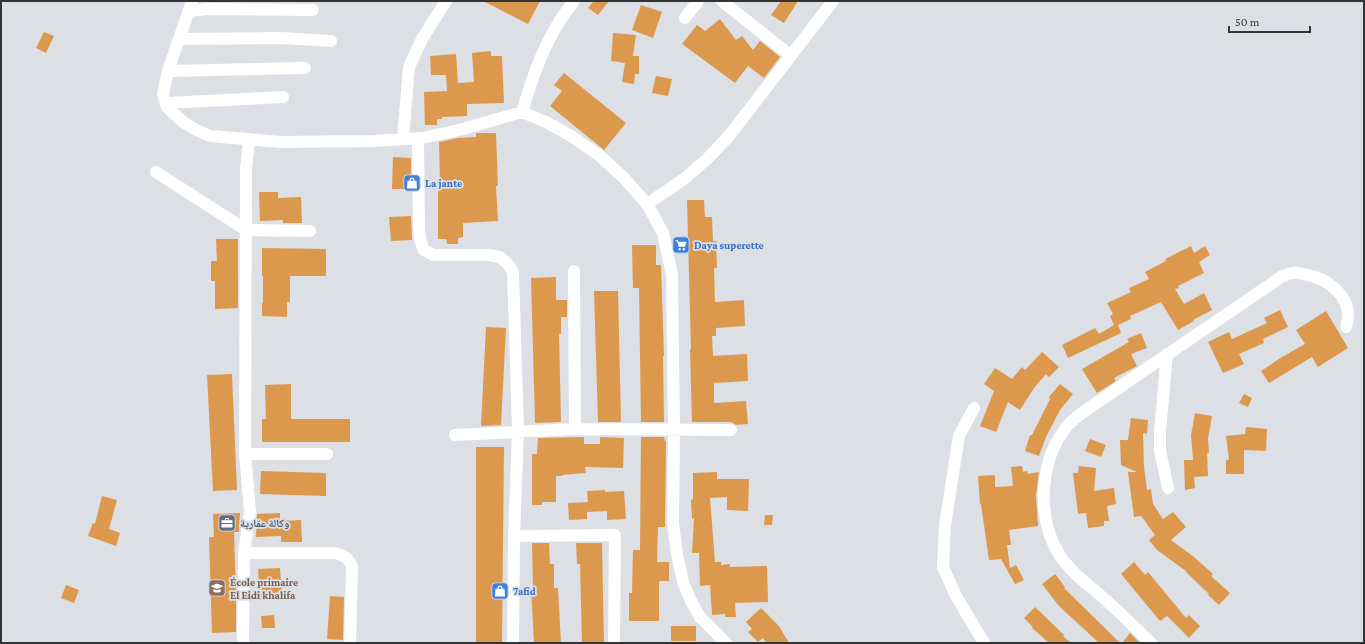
<svg xmlns="http://www.w3.org/2000/svg" width="1365" height="644" font-family="'Crimson Pro','Noto Naskh Arabic',serif">
	<style>
		.building { fill: #dc994e }
		.lines { fill: none; stroke-linecap: round; stroke-linejoin: round }
		.minor { stroke: #fff; stroke-width: 12 }
		.labels { text-anchor: middle; stroke-width: 3.5; stroke-linejoin: round; paint-order: stroke }
		.shop-label { font-size: 11px; font-weight: bold; fill: #366cbe; stroke: #dcdfe3; text-anchor: start }
		.service-label { font-size: 11px; font-weight: bold; fill: #4e5e75; stroke: #dcdfe3; text-anchor: start }
		.education-label { font-size: 11px; font-weight: bold; fill: #785e54; stroke: #dcdfe3; text-anchor: start }
	</style>
	<rect width="100%" height="100%" fill="#dcdfe3"/>
	<path class="building" d="M483,1H540L528,24Z
		M594,1H609L598,15L588,8Z
		M781,1H798L784,23L771,15Z
		M641,5L662,12L653,38L632,30Z
		M720,19L736,40L742,36L753,50L760,41L780,57L764,78L748,66L735,83L682,44L697,25L705,31Z
		M44,32L54,36L46,53L36,48Z
		M613,33L636,35L633,56H639V74H635L634,84L622,82L625,63L611,61Z
		M491,51V56H502L504,103L467,104V116L442,117V119H437V125H425L424,92L447,91L446,75H431L430,56L456,54L458,83L474,82L472,53Z
		M564,73L626,123L604,150L550,106L562,91L554,85Z
		M656,76L672,79L668,96L652,93Z
		M476,133H496L498,186H496L498,221L463,223V237L458,238V244H447L446,239H438V184H440L439,142L458,138L476,137Z
		M393,157L411,158V189H392Z
		M259,192H278V198L301,197L302,223H283V220L260,221Z
		M687,200H704L705,217H712L713,241H716L717,268H714L715,302L744,300L745,326L716,328V336H712L713,356L747,354L748,381L714,383V403L746,401L748,424L736,425L731,422H692L690,349H691Z
		M411,216L412,240L391,241L389,217Z
		M216,239H238V308L215,309V281H211V261H217Z
		M632,245H656V265H661L664,356H663L664,422H641L639,288H633Z
		M1191,246L1194,253L1205,246L1210,255L1199,262L1204,273L1178,286L1179,288L1175,289L1184,304L1204,293L1212,310L1193,320L1194,321L1178,330L1161,302L1130,316L1131,319L1118,325L1121,333L1068,358L1062,345L1095,328L1099,334L1114,325L1110,316L1113,314L1107,303L1131,292L1129,288L1149,279L1145,272L1166,261L1165,259Z
		M262,248L326,249V276H290V302H287V317L262,316V303H263V276H262Z
		M556,277V300H567V317H561V334H559L561,422L535,423L531,278Z
		M594,291H618L621,422H598Z
		M1280,310L1288,327L1263,339L1264,343L1239,354L1244,364L1223,373L1208,342L1229,332L1232,339L1267,323L1264,318Z
		M1326,311L1348,348L1318,367L1312,357L1269,383L1261,371L1282,357L1305,344L1296,330Z
		M486,327L506,328L501,425L481,426Z
		M1141,333L1147,348L1131,354L1137,366L1114,378L1116,381L1097,393L1082,369L1129,342L1127,339Z
		M1042,352L1059,367L1049,377L1046,374L1034,388L1020,410L1008,402L996,432L980,426L994,391L984,384L995,368L1012,379L1022,367L1025,370Z
		M232,374L237,490L213,491L207,375Z
		M291,384V419H350V442H262V419H266L265,385Z
		M1060,384L1073,394L1060,410L1046,437L1039,456L1025,451L1030,435H1032L1050,399L1049,397Z
		M1244,394L1252,398L1248,407L1239,403Z
		M1195,413L1212,416L1208,439L1209,453H1207L1208,476L1194,477L1195,488L1185,490L1184,460H1193L1191,435Z
		M1131,418L1148,420L1147,434L1143,433L1144,467L1147,490L1151,489L1153,504L1163,519L1173,512L1186,527L1171,540L1194,557L1213,574L1211,576L1230,593L1219,605L1208,595L1209,594L1186,572V571L1157,550L1149,540L1155,535L1141,516L1134,517L1128,472H1137L1121,465L1120,440H1128Z
		M1246,427L1267,429L1266,451L1244,450V474H1226V460H1229L1226,436L1245,434Z
		M584,437V444H600V437L624,438L623,468L585,467L586,473L562,475V476H556V502H542V505H532V454H537L538,438Z
		M641,437H664L665,441H666L665,527H658L657,562H669V581H659V621H629V593H632L633,550H640Z
		M1090,439L1106,445L1101,457L1085,451Z
		M476,447H504L502,643H476Z
		M1022,466L1023,472L1027,471L1028,474L1039,472L1036,495L1038,526L1009,530L1011,545H1007L1010,568L1016,565L1024,580L1015,584L1001,559L989,560L981,504H980L978,476L995,475V487L1013,486L1011,467Z
		M1079,466L1096,468L1094,491L1114,488L1116,504L1107,506L1109,521H1104V526L1088,528L1086,513L1078,514L1073,473H1078Z
		M261,471L326,473V496L260,494Z
		M717,472V479H749L748,511L727,510V497L710,498L715,562H721V565L730,564V567L767,566L768,602L735,603L736,617H725V614L712,615L710,585L700,586L699,553H692L694,518L692,519L691,500L693,499V473Z
		M605,490V492L624,491L626,519L607,520V511L587,512V519L569,520L568,503L588,502L587,491Z
		M102,496L117,500L109,529L120,533L116,546L88,536L93,523L95,524Z
		M240,513L239,532H234L236,592V632L212,633L209,537H214L213,514Z
		M280,513V521L301,520L302,542H281V536L256,537L257,514Z
		M765,515H773L772,525H764Z
		M532,543H549L550,564H554V588H558L561,643H534L531,589H533Z
		M576,543H602L604,643H582L580,564H577Z
		M1134,562L1145,575L1148,572L1186,618L1189,615L1200,626L1189,638L1167,616L1160,621L1121,574Z
		M280,568L282,597L260,598L258,569Z
		M1055,574L1065,587L1064,588L1120,643H1099L1059,606L1042,584Z
		M66,585L79,590L74,603L61,598Z
		M330,596L344,597L343,640L327,639Z
		M1035,607L1064,635L1063,636L1071,643H1049L1032,628L1033,627L1024,618Z
		M761,608L779,626L789,643H766L763,638L758,642L748,632L752,629L746,622Z
		M274,615L275,628H262L261,616Z
		M671,626H696V641H671Z
		M1130,633L1140,643H1122Z"/>
	<g class="lines">
		<path class="minor" d="M192,1L168,71L163,94L167,107L183,122L196,130L210,136L281,142L374,141L422,138L459,130L522,112L546,122L571,136L599,155L624,178L647,204L663,233L672,275L674,430L673,523L677,554L683,582L691,601L700,617L726,643
			M722,1L791,56
			M189,11L208,9L313,10
			M685,18L698,1
			M179,39L281,38L331,41
			M168,71L305,68
			M166,103L283,97
			M522,112C534,72 547,34 574,1
			M418,138L419,227L420,240L424,250L433,255H488L500,257L508,264L513,272L518,431L514,536L513,643
			M403,139L409,67L422,39L446,1
			M156,172L246,230L310,231
			M647,204L684,179L707,159L729,136L833,1
			M574,271L575,429
			M1167,354L1160,431V451L1168,488
			M974,408L959,436L945,525L943,567L956,596L984,643
			M455,435L575,429L731,430
			M245,454H327
			M514,536L615,535L614,643
			M244,553H335C344,555 349,558 352,567L350,643
			M243,643L244,553L250,511L245,454L246,168L249,140
			M1151,643C1137,630 1124,616 1109,603C1093,588 1073,575 1061,557C1037,522 1039,467 1062,433C1069,422 1079,415 1089,408L1281,277C1284,276 1289,273 1292,273C1295,272 1299,273 1302,274C1327,277 1356,298 1346,327"/>
	</g>
	<defs>
		<symbol id="shop-square" viewBox="-11 -11 22 22"><rect x="-9" y="-9" width="18" height="18" rx="4" fill="#3f7fe0" stroke="#dcdfe3"/><path d="M-5-2.5h2.3a2.7 3.5 0 0 1 5.4 0H5L5.5 6h-11ZM-1.5-2.5h3a1.5 2.3 0 0 0-3 0Z" fill="#fff"/></symbol>
		<symbol id="supermarket-square" viewBox="-11 -11 22 22"><rect x="-9" y="-9" width="18" height="18" rx="4" fill="#3f7fe0" stroke="#dcdfe3"/><path d="M-6-5.5h2.5l.6 2H6L4.5 2H-2.5L-4.4-4H-6ZM-1.5 3.2a1.3 1.3 0 1 0 .1 0ZM3 3.2a1.3 1.3 0 1 0 .1 0Z" fill="#fff"/></symbol>
		<symbol id="office-square" viewBox="-11 -11 22 22"><rect x="-9" y="-9" width="18" height="18" rx="4" fill="#5c6f8a" stroke="#dcdfe3"/><path d="M-6-3h4V-5.5h4V-3h4V5H-6ZM-1-4.5V-3h2v-1.5ZM-6 0V1H6V0Z" fill="#fff"/></symbol>
		<symbol id="school-square" viewBox="-11 -11 22 22"><rect x="-9" y="-9" width="18" height="18" rx="4" fill="#8d6e63" stroke="#dcdfe3"/><path d="M0-5L7-2L0 1L-7-2ZM-4 1L0 2.5L4 1V4Q0 6-4 4Z" fill="#fff"/></symbol>
	</defs>
	<g fill-rule="evenodd">
		<use href="#shop-square" x="402" y="173" width="20" height="20"/>
		<use href="#supermarket-square" x="671" y="235" width="20" height="20"/>
		<use href="#office-square" x="217" y="513" width="20" height="20"/>
		<use href="#school-square" x="207" y="578" width="20" height="20"/>
		<use href="#shop-square" x="490" y="581" width="20" height="20"/>
	</g>
	<g class="labels">
		<g class="shop-label">
			<text x="425" y="187">La jante</text>
			<text x="694" y="249">Daya superette</text>
			<text x="513" y="595">7afid</text>
		</g>
		<g class="service-label">
			<text x="240" y="527">وكالة عقارية</text>
		</g>
		<g class="education-label">
			<text x="230" y="586">École primaire<tspan x="230" dy="13">El Eidi khalifa</tspan></text>
		</g>
	</g>
	<rect width="1365" height="644" fill="none" stroke="#323335" stroke-width="4"/>
	<path d="M1229 26v6h81v-6" fill="none" stroke="#323335" stroke-width="2"/>
	<text x="1235" y="26" font-size="12" fill="#323335" stroke="#dcdfe3" stroke-width="3" paint-order="stroke">50 m</text>
</svg>
